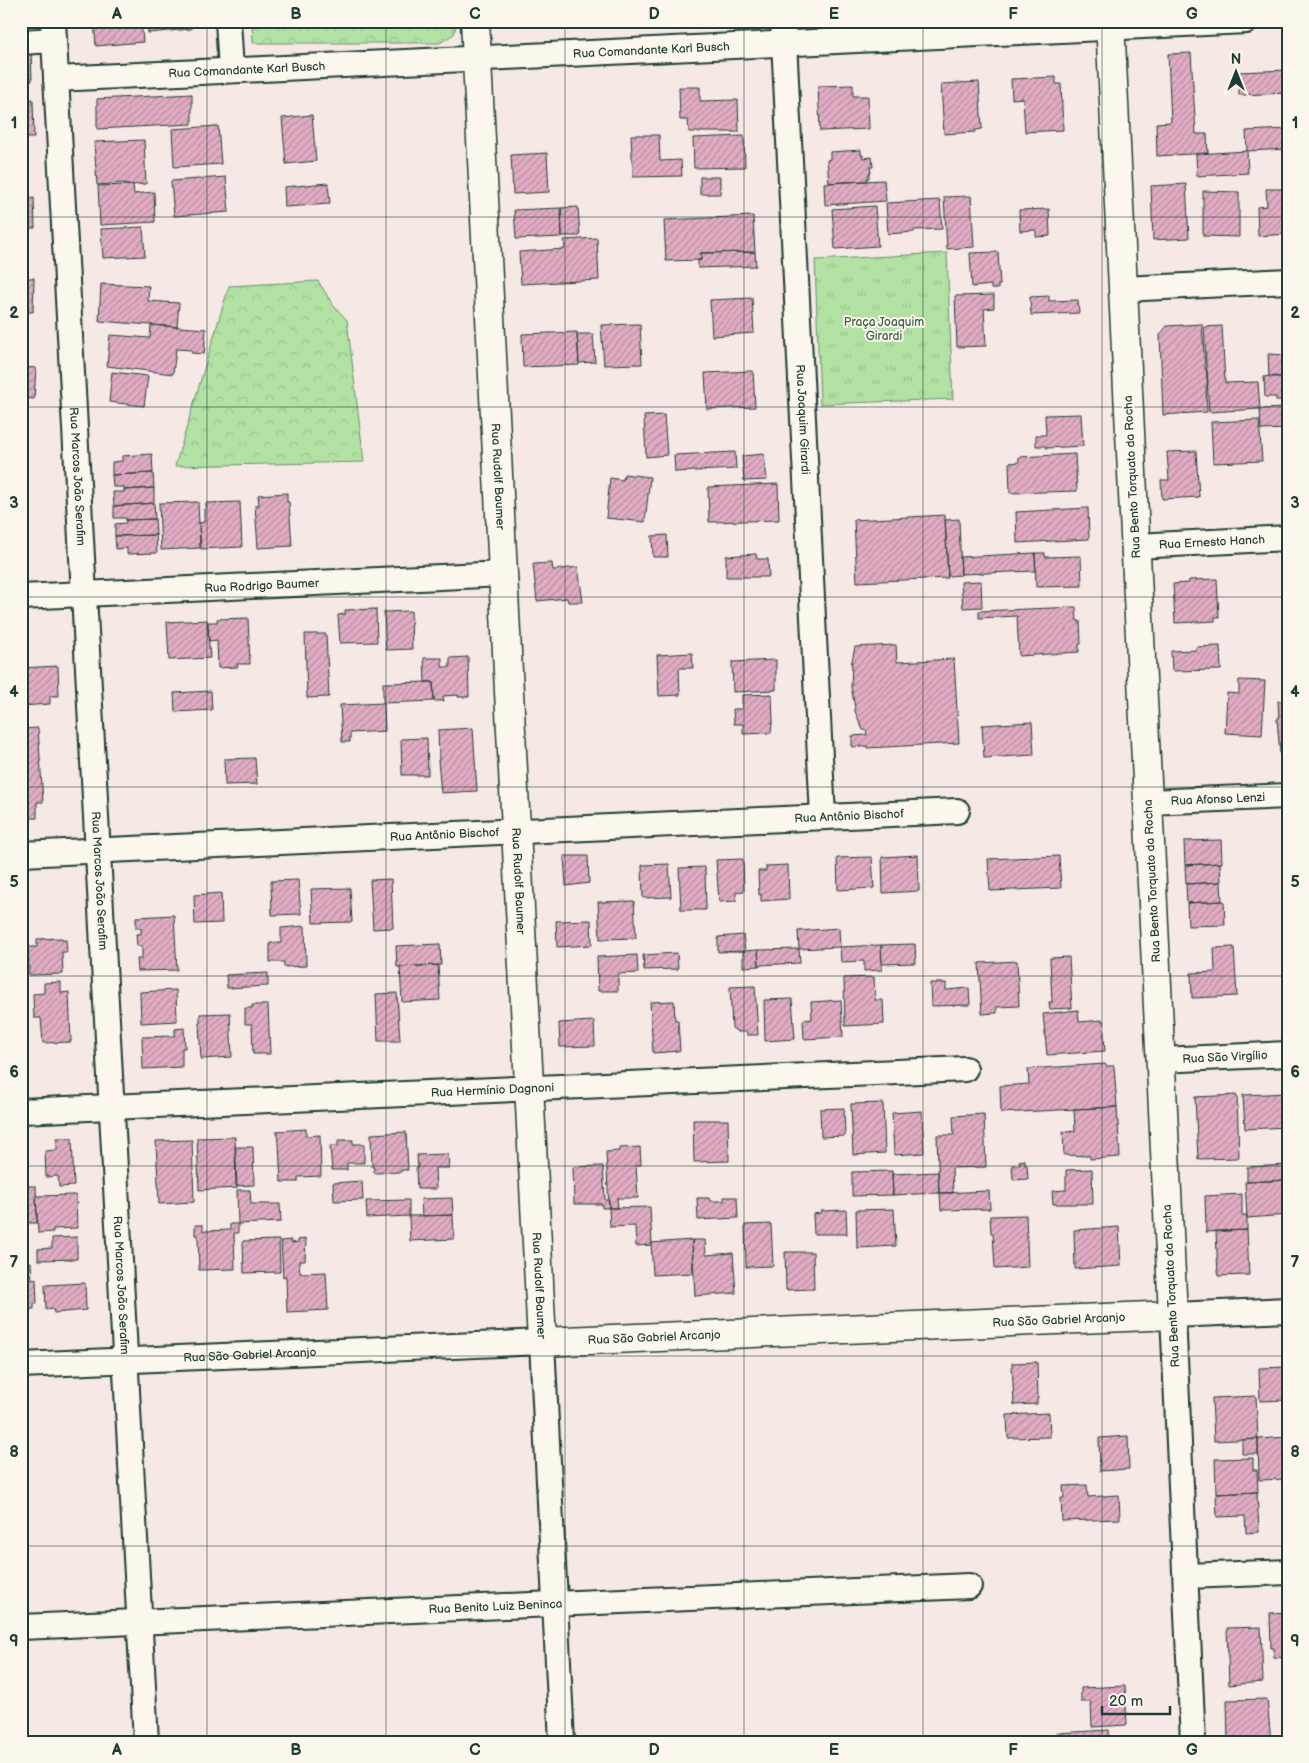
<svg xmlns="http://www.w3.org/2000/svg" width="1309" height="1763" font-family="'Balsamiq Sans',sans-serif">
	<style>
		.forest { fill: url(#forest-crowns); stroke: #68906c }
		.park { fill: url(#park-tufts); stroke: #68906c }
		.building { fill: url(#building-hatch); stroke: #1f3d34 }
		.lines { fill: none; stroke-linecap: round; stroke-linejoin: round }
		.minor-casing { stroke: #1f3d34; stroke-width: 28 }
		.tertiary-casing { stroke: #1f3d34; stroke-width: 31 }
		.minor { stroke: #fbf7ec; stroke-width: 24 }
		.tertiary { stroke: #fbf7ec; stroke-width: 28 }
		.grid { fill: none; stroke: #1f3d34; stroke-width: 1; stroke-opacity: 0.55 }
		.labels { text-anchor: middle; stroke-width: 4; stroke-linejoin: round; paint-order: stroke }
		.street-label { font-size: 12px; fill: #1f3d34; stroke: #fbf7ec }
		.park-label { font-size: 12px; fill: #3c5e4a; stroke: #fbf7ec }
		.neatline { fill: none; stroke: #1f3d34; stroke-width: 2 }
		.grid-label { font-size: 16px; text-anchor: middle; font-weight: bold; fill: #1f3d34 }
	</style>
	<defs>
		<pattern id="forest-crowns" width="20" height="18" patternUnits="userSpaceOnUse" patternTransform="scale(1.25)"><rect width="20" height="18" fill="#b1e2a3"/><path d="M2 6a3 3 0 1 1 6 0M12 15a3 3 0 1 1 6 0" fill="none" stroke="#98c38d"/></pattern>
		<pattern id="park-tufts" width="24" height="20" patternUnits="userSpaceOnUse" patternTransform="scale(1.25)"><rect width="24" height="20" fill="#b1e2a3"/><path d="M3 7l-1-3M5 7V3M7 7l1-3M15 17l-1-3M17 17v-4M19 17l1-3" fill="none" stroke="#98c38d"/></pattern>
		<pattern id="building-hatch" width="6" height="6" patternUnits="userSpaceOnUse" patternTransform="scale(1.25)"><rect width="6" height="6" fill="#e2acc4"/><path d="M-1 1l2-2M0 6l6-6M5 7l2-2" fill="none" stroke="#b78da0"/></pattern>
	</defs>
	<rect width="100%" height="100%" fill="#f6e8e4"/>
	<filter id="ink" filterUnits="userSpaceOnUse"><feTurbulence type="fractalNoise" baseFrequency=".02" numOctaves="2"/><feDisplacementMap in="SourceGraphic" scale="10" xChannelSelector="R" yChannelSelector="G"/><feConvolveMatrix kernelMatrix="1 2 1 2 8 2 1 2 1" color-interpolation-filters="sRGB"/></filter>
	<g filter="url(#ink)">
		<path class="forest" d="M252,21H457L454,34L440,43H253Z
			M318,281L333,305L347,320L364,462L175,466L229,286Z"/>
		<path class="park" d="M947,253L953,399L820,404L815,260Z"/>
		<path class="building" d="M94,21H141L143,42L96,46Z
			M147,21H190L191,29L148,33Z
			M21,50H31L32,81L21,82Z
			M1191,53L1196,134H1207L1208,153L1157,156L1156,123L1171,122L1168,54Z
			M1288,70V93L1239,95L1238,72Z
			M1056,77V84H1061L1063,130L1025,132L1023,98L1012,99L1011,79Z
			M979,82L982,129L975,130V132L944,134L941,84Z
			M853,85V96H868L869,129L820,131L818,86Z
			M679,87H700V101L738,100L739,132H689L688,120H680Z
			M192,94V124L97,129V99Z
			M33,99L34,138H21V100Z
			M312,115L316,161L286,164L282,118Z
			M218,126L221,164L174,167L172,129Z
			M1288,129V149L1247,151L1246,131Z
			M631,135H659L660,161L681,160L682,176L633,177Z
			M744,136L745,167L694,168L693,138Z
			M144,140L146,184L126,185V183L97,185L94,142Z
			M861,150V155H863V158L872,157L873,167H870L871,173H869V178H867V181L829,183L827,160L830,159V152Z
			M1247,151L1248,173L1197,176L1196,154Z
			M547,153L549,192L513,194L511,155Z
			M226,177L229,212L174,216L171,181Z
			M700,177H720V194H700Z
			M884,180L886,201L825,205L824,183Z
			M328,183L330,204L285,207L284,187Z
			M1186,184L1189,238L1153,240L1151,186Z
			M133,185L134,194L154,192L155,222L100,225L98,186Z
			M1266,189H1288V234L1258,236L1257,207L1267,206Z
			M1203,191L1239,192V237L1203,236Z
			M971,196L974,247L947,249L944,197Z
			M34,198L35,228H21V199Z
			M940,200L942,229L914,230V232L888,234L886,203Z
			M875,206L878,246L835,249L832,209Z
			M578,207L580,236H562L561,208Z
			M561,208L562,237L516,239L514,210Z
			M1049,209L1050,236L1036,237V230L1020,231L1019,210Z
			M753,216L755,252L701,253V260L666,261L664,220Z
			M143,227L145,256L103,258L101,229Z
			M597,238L599,280L521,284L519,252L565,249L564,240Z
			M755,252L756,266L698,268V260H701V253Z
			M998,252L1000,285H998V289H991V285L972,287L970,253Z
			M21,278H34L33,312H21Z
			M101,284L149,286L148,301L179,303L177,327L99,321Z
			M994,295V308L984,309L986,346L957,347L955,296Z
			M1049,296V301L1078,300L1079,313L1031,315L1030,297Z
			M752,298L754,333L712,336L710,300Z
			M640,324L642,364L604,365L601,325Z
			M1202,324L1205,369L1207,370L1208,385L1206,386L1207,412L1163,415L1160,335L1167,326Z
			M151,325L206,329L204,354L191,353L192,350L176,349L173,374L107,366L110,335L150,338Z
			M1222,326L1225,383L1258,382L1260,409L1209,412L1204,327Z
			M577,332L579,365L523,367L522,334Z
			M577,334H593L595,362L579,363Z
			M1268,354L1288,355V377H1269Z
			M21,367L36,368L34,399L21,398Z
			M753,371L755,407L707,409L705,373Z
			M112,372L148,376L144,406L109,402Z
			M1269,376L1288,377V400H1276V397H1265L1264,377Z
			M1288,408V429L1261,430L1260,409Z
			M1081,414L1083,446L1046,448V446H1036V435H1046L1045,415Z
			M664,415L667,455L646,457L644,416Z
			M1259,420L1262,461L1213,463L1211,422Z
			M1196,451L1199,497L1162,499L1161,480H1169L1167,452Z
			M735,452L736,469L675,472L674,455Z
			M152,454L153,473L112,475V462L122,461V456Z
			M764,454L767,480L744,481L742,456Z
			M1075,454L1077,491L1010,493L1009,463L1019,462V457Z
			M153,473L154,488L124,490V487H113L112,475Z
			M624,474L650,477L645,522L606,518L610,478L623,480Z
			M778,484L779,520L709,522L708,487Z
			M154,488V503L114,506L113,492H124V490Z
			M287,493V502H289L292,546L258,548L255,505H259L258,495Z
			M198,502L200,548L161,550L159,503Z
			M240,502L242,547L201,549L199,523L204,522V509H206V503Z
			M154,503L155,519L126,520V518H114V506Z
			M1088,508L1089,539L1017,543L1016,512Z
			M945,515L948,578L857,582L854,520Z
			M155,519L156,535L115,536V524L126,523V520Z
			M959,519L961,575L948,576L945,520Z
			M156,535L157,553L127,554V548L116,549L115,536Z
			M667,535L668,557H653L652,536Z
			M1035,553H1045V557L1081,556L1082,586L1036,587Z
			M1035,553L1036,571L961,574L960,557Z
			M756,554L757,559H768L769,577H726V556Z
			M552,563L553,570L578,567L583,602H568L567,598L537,601L533,564Z
			M1217,579L1219,617H1215V621L1175,623L1173,584L1189,583V580Z
			M981,581L982,607L963,608L961,582Z
			M1076,607L1077,621H1080L1081,644H1079V652L1019,656L1017,616L979,618V611Z
			M376,609L377,642L340,643L338,615L345,614V610Z
			M411,611L412,649L386,650L384,612Z
			M248,618L250,664H237L238,667L218,668L217,640L209,641L208,622H217V619Z
			M207,620L210,658L169,660L167,622Z
			M305,634H326L329,697L307,698Z
			M896,645L897,662L954,659L959,743L867,748V746L852,747V736L867,735L866,730H863L854,709L855,708L851,687L852,665H851L855,647Z
			M1220,646L1221,670L1172,671L1171,651L1196,650V647Z
			M692,653L693,668H679L680,695L659,696L657,655Z
			M468,657L469,697H458V695L443,696L444,701H434L433,682H425L424,658H442V667H450V658Z
			M776,660V690L733,692L732,662Z
			M58,666L59,696H50V704L22,706L21,668Z
			M1239,680L1265,681L1262,735L1225,733L1227,693L1239,694Z
			M433,682L434,701L383,703V683Z
			M211,691L212,710L175,712L174,693Z
			M772,694L773,723H772L771,733L743,734V724H734L733,709H742V695Z
			M1278,701H1288V753L1280,754L1277,719H1279Z
			M384,703L385,731L350,733V742H342L340,705Z
			M1032,722L1034,755L984,758L982,725Z
			M38,728L43,802H37V818H21L22,729Z
			M473,728L477,791L441,793L438,760H439L438,730Z
			M427,738L428,775H402L401,739Z
			M255,758L257,784L225,785L224,759Z
			M1288,834V881H1285L1283,835Z
			M1221,840L1222,863L1185,865L1184,841Z
			M918,855L919,891L883,893L882,857Z
			M564,856H588L589,883L566,886Z
			M1059,856L1061,888L990,891L988,859Z
			M872,857L874,888L838,890L837,858Z
			M743,859L744,891L736,892V901L719,902L716,860Z
			M1220,863L1221,882L1186,884L1185,865Z
			M669,864L671,897L643,898L642,865Z
			M788,865L789,899L761,901V894L759,895L758,871H766V866Z
			M705,867L706,910H681L679,868Z
			M391,879L393,928L373,929L370,880Z
			M298,880L301,914L272,915L271,881Z
			M1221,882L1222,901L1187,903L1186,884Z
			M350,888L352,922L313,923L311,889Z
			M221,893L222,923L195,924L194,895Z
			M634,901L636,938L600,939L598,902Z
			M1222,901H1224L1225,925L1188,926L1187,903Z
			M174,915L177,970L138,971L137,959H142V946H137L136,934H141V928H136V917Z
			M591,920L592,945L557,947L556,921Z
			M1284,922H1288V947H1286Z
			M305,926L306,966L284,967V962H270V943H281V928Z
			M839,928L840,947L799,949L798,931Z
			M743,935L745,951L718,952V937Z
			M62,938V940H66L67,952H62L63,974L29,975L28,947H37V939Z
			M440,944L441,965L397,967L396,946Z
			M915,944L916,963L882,964L881,945Z
			M881,945L882,970L864,971V961L841,962L840,947Z
			M1234,947L1237,996L1192,998L1191,973L1215,972L1214,948Z
			M799,949L800,963L759,965L758,950Z
			M758,950L759,966L743,967V951Z
			M677,953L678,969L644,970L643,955Z
			M637,955L638,973L618,974V991H598L597,957Z
			M1069,957L1072,1008L1050,1009L1049,1002H1052L1050,958Z
			M1017,961L1019,1006L997,1007V1013L982,1014L979,963Z
			M438,965L440,1000L402,1002L400,967Z
			M268,973V986L227,988L226,975Z
			M874,977L875,1000H883L884,1024L845,1026L844,978Z
			M61,982V993L69,992L71,1042L43,1043L41,1018H34L33,994L44,993V983Z
			M930,983H946V990L969,988L970,1005L931,1006Z
			M755,986L758,1035H747V1032H738L732,1028L730,987Z
			M176,990L177,1021L141,1023L140,992Z
			M397,993L400,1041H378L376,994Z
			M792,999L795,1039L765,1041L764,1000Z
			M841,1000L843,1037L804,1039L803,1020L812,1019L811,1002Z
			M674,1001L675,1020H678L680,1051L653,1053L650,1002Z
			M252,1005H268L270,1054H253L252,1024H245V1008H252Z
			M1078,1010L1079,1022L1103,1020L1105,1051L1047,1055L1043,1014Z
			M230,1013L232,1057L201,1059L199,1023H200V1014Z
			M594,1021L595,1046L560,1047L559,1023Z
			M184,1028L185,1048H182V1067L143,1069L142,1037L175,1036V1029Z
			M1105,1064L1106,1066H1114L1117,1107L1001,1113L1000,1086L1029,1084L1028,1069Z
			M1288,1093V1127L1245,1129L1243,1095Z
			M1237,1095L1239,1158L1198,1159L1195,1097Z
			M883,1103L885,1153L853,1155L851,1104Z
			M1117,1107L1120,1157L1090,1159V1156L1064,1155L1063,1132L1075,1131L1074,1109Z
			M844,1108L845,1136L821,1137L820,1109Z
			M922,1111L924,1153L894,1155L892,1113Z
			M984,1114L986,1167L952,1168L953,1193H939L937,1135H954L953,1116Z
			M693,1120H728L729,1161L694,1162Z
			M306,1129V1136L320,1135L321,1176L298,1177V1182H281L279,1144H278L277,1131Z
			M406,1132L408,1170H401V1172L374,1173V1167H372L371,1134Z
			M235,1137L237,1188L199,1190L197,1138Z
			M57,1138H72L74,1186L59,1187L58,1176L46,1177L45,1151L57,1150Z
			M192,1140L194,1202L159,1204L156,1141Z
			M338,1140H353V1144H364V1163H347V1170H332L330,1146H338Z
			M235,1147H253L254,1185L236,1186Z
			M640,1147L641,1165H636L638,1198H617L618,1208H609L606,1152L619,1151V1148Z
			M448,1154L449,1168H435L436,1189H417L416,1168H418L417,1155Z
			M1025,1160V1165H1027L1028,1179L1013,1180L1012,1165H1020L1019,1161Z
			M1288,1165V1180L1247,1182V1167Z
			M603,1166L605,1200H609V1208H602V1204H574L573,1167Z
			M1092,1169L1093,1204H1053L1052,1191L1066,1190V1170Z
			M892,1171L893,1195L852,1196V1172Z
			M938,1172L939,1193L893,1195L892,1174Z
			M1288,1180V1215L1247,1218L1245,1182Z
			M362,1181L363,1200L334,1201L333,1183Z
			M21,1186H36L37,1223H21Z
			M237,1190H250L251,1204H280L281,1222L238,1224Z
			M989,1191L990,1209L941,1210L940,1193Z
			M1242,1194V1215H1247V1230L1206,1232L1205,1196Z
			M76,1195L77,1228L53,1229V1232L38,1233L36,1196Z
			M724,1197H737L738,1218L698,1220L697,1198H709L710,1201H724Z
			M452,1198L453,1215L422,1216L421,1199Z
			M409,1200V1216L367,1218L366,1201Z
			M650,1207L652,1245L636,1246L635,1226L610,1227L609,1208Z
			M894,1209L896,1246L857,1248L856,1210Z
			M846,1210L847,1234H814L813,1214L821,1213V1211Z
			M453,1215L454,1239L410,1241L409,1216Z
			M1026,1215L1028,1267L995,1269L993,1233H991L990,1216Z
			M230,1224H238V1233H234L235,1269L199,1270L198,1235H195V1225H203V1231L230,1230Z
			M771,1224L773,1266L746,1267L745,1225Z
			M1119,1227L1121,1266L1075,1269L1074,1230Z
			M1247,1230L1249,1275L1218,1276L1216,1231Z
			M77,1237V1259L38,1260V1249L52,1248V1238Z
			M306,1239L305,1261H299L300,1273L326,1272L328,1310L287,1312L286,1276L283,1277L281,1241L291,1240V1243L299,1242L298,1240Z
			M279,1240L280,1272L244,1273L243,1241Z
			M692,1240L693,1273L653,1275L651,1243Z
			M692,1240H705L706,1255L733,1253L736,1293L695,1296Z
			M785,1252H813L814,1289L786,1290Z
			M31,1262L32,1280L36,1279L37,1304H34V1309L21,1310V1263Z
			M85,1283L86,1310L54,1313L53,1309L46,1310L45,1285Z
			M1037,1362L1038,1398H1037V1404L1014,1405L1012,1363Z
			M1288,1367V1400L1260,1401L1259,1368Z
			M1256,1396L1258,1439L1214,1441L1212,1398Z
			M1049,1413L1050,1437L1008,1438L1007,1415Z
			M1128,1436L1129,1469L1100,1471L1099,1438Z
			M1288,1437V1479L1259,1480L1258,1439Z
			M1258,1439V1454H1242V1440Z
			M1253,1458V1470H1257L1258,1492L1216,1494L1215,1459Z
			M1087,1485L1088,1497L1119,1495L1120,1519L1062,1521L1061,1498H1064L1063,1486Z
			M1257,1492L1259,1532L1246,1533L1245,1516L1217,1517L1216,1494L1258,1492Z
			M1288,1612V1657L1274,1658V1648H1271L1270,1613Z
			M1261,1627L1263,1682L1229,1685L1227,1628Z
			M1125,1686L1127,1725L1092,1727L1091,1702H1081V1688Z
			M1267,1699L1271,1742H1228L1227,1700Z
			M1109,1730L1110,1742H1058L1057,1733Z"/>
		<g class="lines">
			<defs>
				<g id="minor">
					<path id="s1" d="M53,21L146,1742"/>
					<path d="M228,21L231,70"/>
					<path id="s2" d="M783,21L823,817"/>
					<path d="M21,42L54,40"/>
					<path id="s3" d="M56,79L1246,21"/>
					<path d="M1123,289L1288,281"/>
					<path id="s4" d="M1136,546L1288,538"/>
					<path id="s5" d="M21,597L503,574"/>
					<path id="s6" d="M1148,802L1288,796"/>
					<path id="s7" d="M21,854L957,811"/>
					<path id="s8" d="M1161,1060L1288,1054"/>
					<path id="s9" d="M21,1111L965,1069"/>
					<path id="s10" d="M21,1365L542,1342L562,1742"/>
					<path d="M1186,1576L1288,1572"/>
					<path id="s11" d="M21,1627L969,1586"/>
					<path d="M1193,1742L1173,1315L1288,1310"/>
				</g>
				<g id="tertiary">
					<path id="s12" d="M475,21L542,1342L1173,1315L1110,21"/>
				</g>
			</defs>
			<use href="#minor" class="minor-casing"/>
			<use href="#tertiary" class="tertiary-casing"/>
			<use href="#minor" class="minor"/>
			<use href="#tertiary" class="tertiary"/>
		</g>
	</g>
	<path class="grid" d="M207,21V1742M386,21V1742M565,21V1742M744,21V1742M923,21V1742M1102,21V1742M21,217H1288M21,407H1288M21,597H1288M21,787H1288M21,976H1288M21,1166H1288M21,1356H1288M21,1546H1288"/>
	<g class="labels">
		<g class="street-label">
			<text dy="4" stroke="none"><textPath href="#s3" startOffset="596">Rua Comandante Karl Busch</textPath></text>
			<text dy="4" stroke="none"><textPath href="#s3" startOffset="191">Rua Comandante Karl Busch</textPath></text>
			<text dy="4" stroke="none"><textPath href="#s2" startOffset="399">Rua Joaquim Girardi</textPath></text>
			<text dy="4" stroke="none"><textPath href="#s1" startOffset="456">Rua Marcos João Serafim</textPath></text>
			<text dy="4" stroke="none"><textPath href="#s12" startOffset="456">Rua Rudolf Baumer</textPath></text>
			<text transform="translate(1132 477) rotate(-93)" y="4">Rua Bento Torquato da Rocha</text>
			<text dy="4" stroke="none"><textPath href="#s4" startOffset="76">Rua Ernesto Hanch</textPath></text>
			<text dy="4" stroke="none"><textPath href="#s5" startOffset="241">Rua Rodrigo Baumer</textPath></text>
			<text dy="4" stroke="none"><textPath href="#s6" startOffset="70">Rua Afonso Lenzi</textPath></text>
			<text dy="4" stroke="none"><textPath href="#s7" startOffset="829">Rua Antônio Bischof</textPath></text>
			<text dy="4" stroke="none"><textPath href="#s7" startOffset="424">Rua Antônio Bischof</textPath></text>
			<text dy="4" stroke="none"><textPath href="#s1" startOffset="861">Rua Marcos João Serafim</textPath></text>
			<text dy="4" stroke="none"><textPath href="#s12" startOffset="861">Rua Rudolf Baumer</textPath></text>
			<text transform="translate(1152 881) rotate(-93)" y="4">Rua Bento Torquato da Rocha</text>
			<text dy="4" stroke="none"><textPath href="#s8" startOffset="64">Rua São Virgílio</textPath></text>
			<text dy="4" stroke="none"><textPath href="#s9" startOffset="472">Rua Hermínio Dagnoni</textPath></text>
			<text dy="4" stroke="none"><textPath href="#s1" startOffset="1266">Rua Marcos João Serafim</textPath></text>
			<text dy="4" stroke="none"><textPath href="#s12" startOffset="1266">Rua Rudolf Baumer</textPath></text>
			<text transform="translate(1171 1286) rotate(-93)" y="4">Rua Bento Torquato da Rocha</text>
			<text dy="4" stroke="none"><textPath href="#s12" startOffset="1840">Rua São Gabriel Arcanjo</textPath></text>
			<text dy="4" stroke="none"><textPath href="#s12" startOffset="1435">Rua São Gabriel Arcanjo</textPath></text>
			<text dy="4" stroke="none"><textPath href="#s10" startOffset="229">Rua São Gabriel Arcanjo</textPath></text>
			<text dy="4" stroke="none"><textPath href="#s11" startOffset="475">Rua Benito Luiz Beninca</textPath></text>
		</g>
		<g class="park-label">
			<text x="884" y="326">Praça Joaquim<tspan x="884" dy="14">Girardi</tspan></text>
		</g>
	</g>
	<rect width="1309" height="1763" fill="none" stroke="#fbf7ec" stroke-width="55"/>
	<g transform="translate(1236 72)" stroke="#fbf7ec" stroke-width="4" paint-order="stroke">
	<path d="M0-4L9 19L0 12L-9 19Z" fill="#1f3d34"/>
	<text y="-8" font-size="14" font-weight="bold" text-anchor="middle" fill="#1f3d34">N</text>
	</g>
	<path d="M1102 1706v8h68v-8" fill="none" stroke="#1f3d34" stroke-width="2.5"/>
	<text x="1109" y="1706" font-size="15" fill="#1f3d34" stroke="#fbf7ec" stroke-width="4" paint-order="stroke">20 m</text>
	<rect x="28" y="28" width="1254" height="1708" class="neatline"/>
	<g class="grid-label">
		<text x="117" y="19">A</text>
		<text x="296" y="19">B</text>
		<text x="475" y="19">C</text>
		<text x="654" y="19">D</text>
		<text x="834" y="19">E</text>
		<text x="1013" y="19">F</text>
		<text x="1192" y="19">G</text>
		<text x="14" y="128">1</text>
		<text x="1295" y="128">1</text>
		<text x="14" y="318">2</text>
		<text x="1295" y="318">2</text>
		<text x="14" y="508">3</text>
		<text x="1295" y="508">3</text>
		<text x="14" y="697">4</text>
		<text x="1295" y="697">4</text>
		<text x="14" y="887">5</text>
		<text x="1295" y="887">5</text>
		<text x="14" y="1077">6</text>
		<text x="1295" y="1077">6</text>
		<text x="14" y="1267">7</text>
		<text x="1295" y="1267">7</text>
		<text x="14" y="1457">8</text>
		<text x="1295" y="1457">8</text>
		<text x="14" y="1646">9</text>
		<text x="1295" y="1646">9</text>
		<text x="117" y="1755">A</text>
		<text x="296" y="1755">B</text>
		<text x="475" y="1755">C</text>
		<text x="654" y="1755">D</text>
		<text x="834" y="1755">E</text>
		<text x="1013" y="1755">F</text>
		<text x="1192" y="1755">G</text>
	</g>
</svg>
